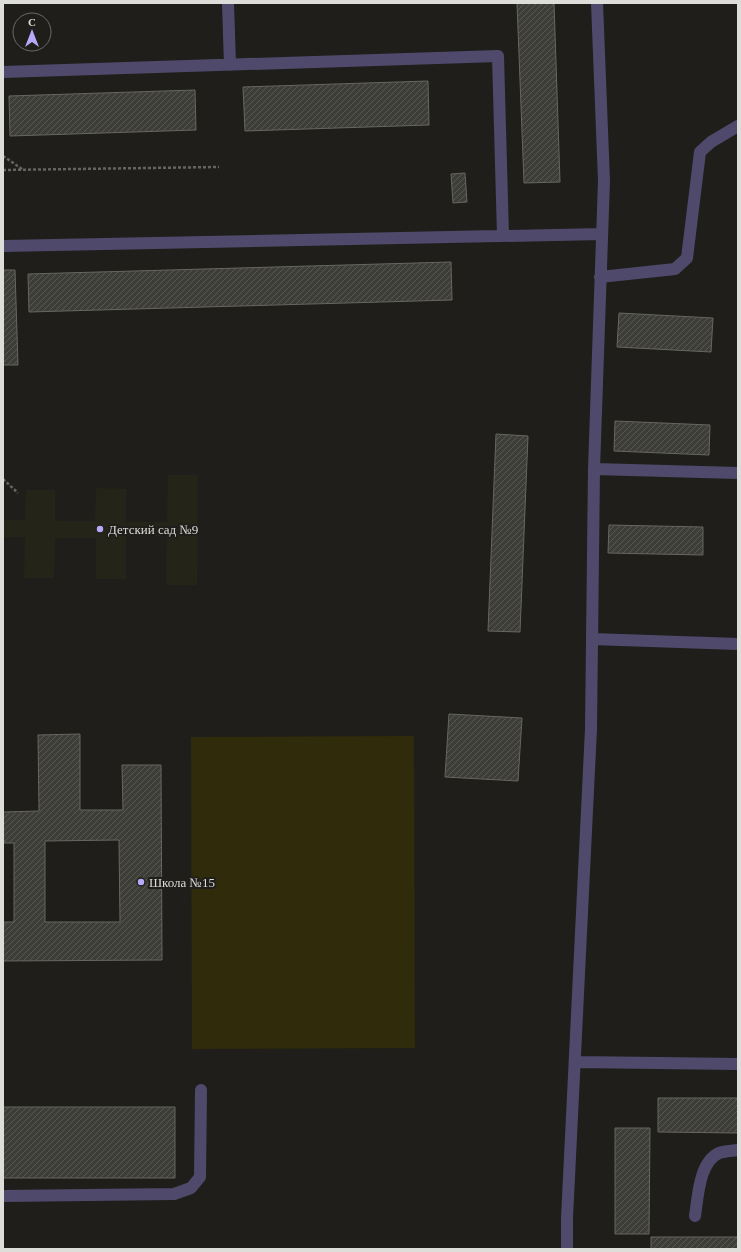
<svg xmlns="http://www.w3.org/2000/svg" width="741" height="1252" font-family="'Times New Roman',serif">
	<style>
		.built { fill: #252419 }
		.pitch { fill: #302b0a }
		.building { fill: url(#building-hatch); stroke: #676660; fill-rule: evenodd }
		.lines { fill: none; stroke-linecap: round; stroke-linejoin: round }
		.path { stroke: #646460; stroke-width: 2.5; stroke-dasharray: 3 2; stroke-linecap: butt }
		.minor { stroke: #4f4a6c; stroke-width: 12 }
		.poi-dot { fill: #b7abf8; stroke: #1f1e1a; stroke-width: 1.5 }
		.labels { text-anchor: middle; stroke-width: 4; stroke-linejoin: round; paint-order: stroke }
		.poi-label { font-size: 13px; fill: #ddddda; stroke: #1f1e1a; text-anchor: start }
	</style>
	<defs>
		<pattern id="building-hatch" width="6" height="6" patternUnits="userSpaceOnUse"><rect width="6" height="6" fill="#3e3e38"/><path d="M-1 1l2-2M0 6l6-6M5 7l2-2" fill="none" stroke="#595954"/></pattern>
	</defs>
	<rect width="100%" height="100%" fill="#1f1e1a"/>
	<path class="built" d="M168,475H198L197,585H166L167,536H126V579H96V538H55L54,578H24L25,537H3V520H25L26,490H55V521H95L96,488L126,489V522H167Z"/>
	<path class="pitch" d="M414,736L415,1048L192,1049L191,737Z"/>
	<path class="building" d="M517,3H554L560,182L524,183Z
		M428,81L429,125L245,131L243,87Z
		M195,90L196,130L10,136L9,96Z
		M465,173L467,202L453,203L451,174Z
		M451,262L452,300L29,312L28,274Z
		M3,270H15L18,365H3Z
		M619,313L713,318L711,352L617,347Z
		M615,421L710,425L709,455L614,451Z
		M496,434L528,436L520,632L488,631Z
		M609,525L703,527V555L608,553Z
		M449,714L522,718L518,781L445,777Z
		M80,734V810H123L122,765H161L162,960L3,961V922H14V843H3V812L39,811L38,735ZM119,840L120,922H45V841Z
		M658,1098H738V1133L658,1132Z
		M3,1107H175V1178H3Z
		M615,1128H650L649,1234H615Z
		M651,1237H738V1249H651Z"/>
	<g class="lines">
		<path class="path" d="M3,156L22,169
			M3,170L219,167
			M3,479L18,493"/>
		<path class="minor" d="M228,3L230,65
			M3,72L498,56L503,236
			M3,246L602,234
			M600,277L675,269L687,258L700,152L711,142L738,126
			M594,469L738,473
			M592,639L738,644
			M575,1062L738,1064
			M3,1196L174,1194L191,1188L200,1177L201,1090
			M695,1216C698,1197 699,1162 719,1153C725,1151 732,1151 738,1150
			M567,1249V1218L591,729L594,469L604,181L597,3"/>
	</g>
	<g class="poi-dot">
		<circle cx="100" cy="529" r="4"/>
		<circle cx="141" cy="882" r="4"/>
	</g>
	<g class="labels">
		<g class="poi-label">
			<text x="108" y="534">Детский сад №9</text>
			<text x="149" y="887">Школа №15</text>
		</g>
	</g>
	<rect width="741" height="1252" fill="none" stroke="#ddddda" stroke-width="8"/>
	<g transform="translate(32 32)"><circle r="19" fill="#1f1e1a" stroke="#6b6a67"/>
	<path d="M0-3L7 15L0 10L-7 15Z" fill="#b7abf8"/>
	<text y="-6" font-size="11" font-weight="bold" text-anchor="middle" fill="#ddddda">С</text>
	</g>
</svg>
